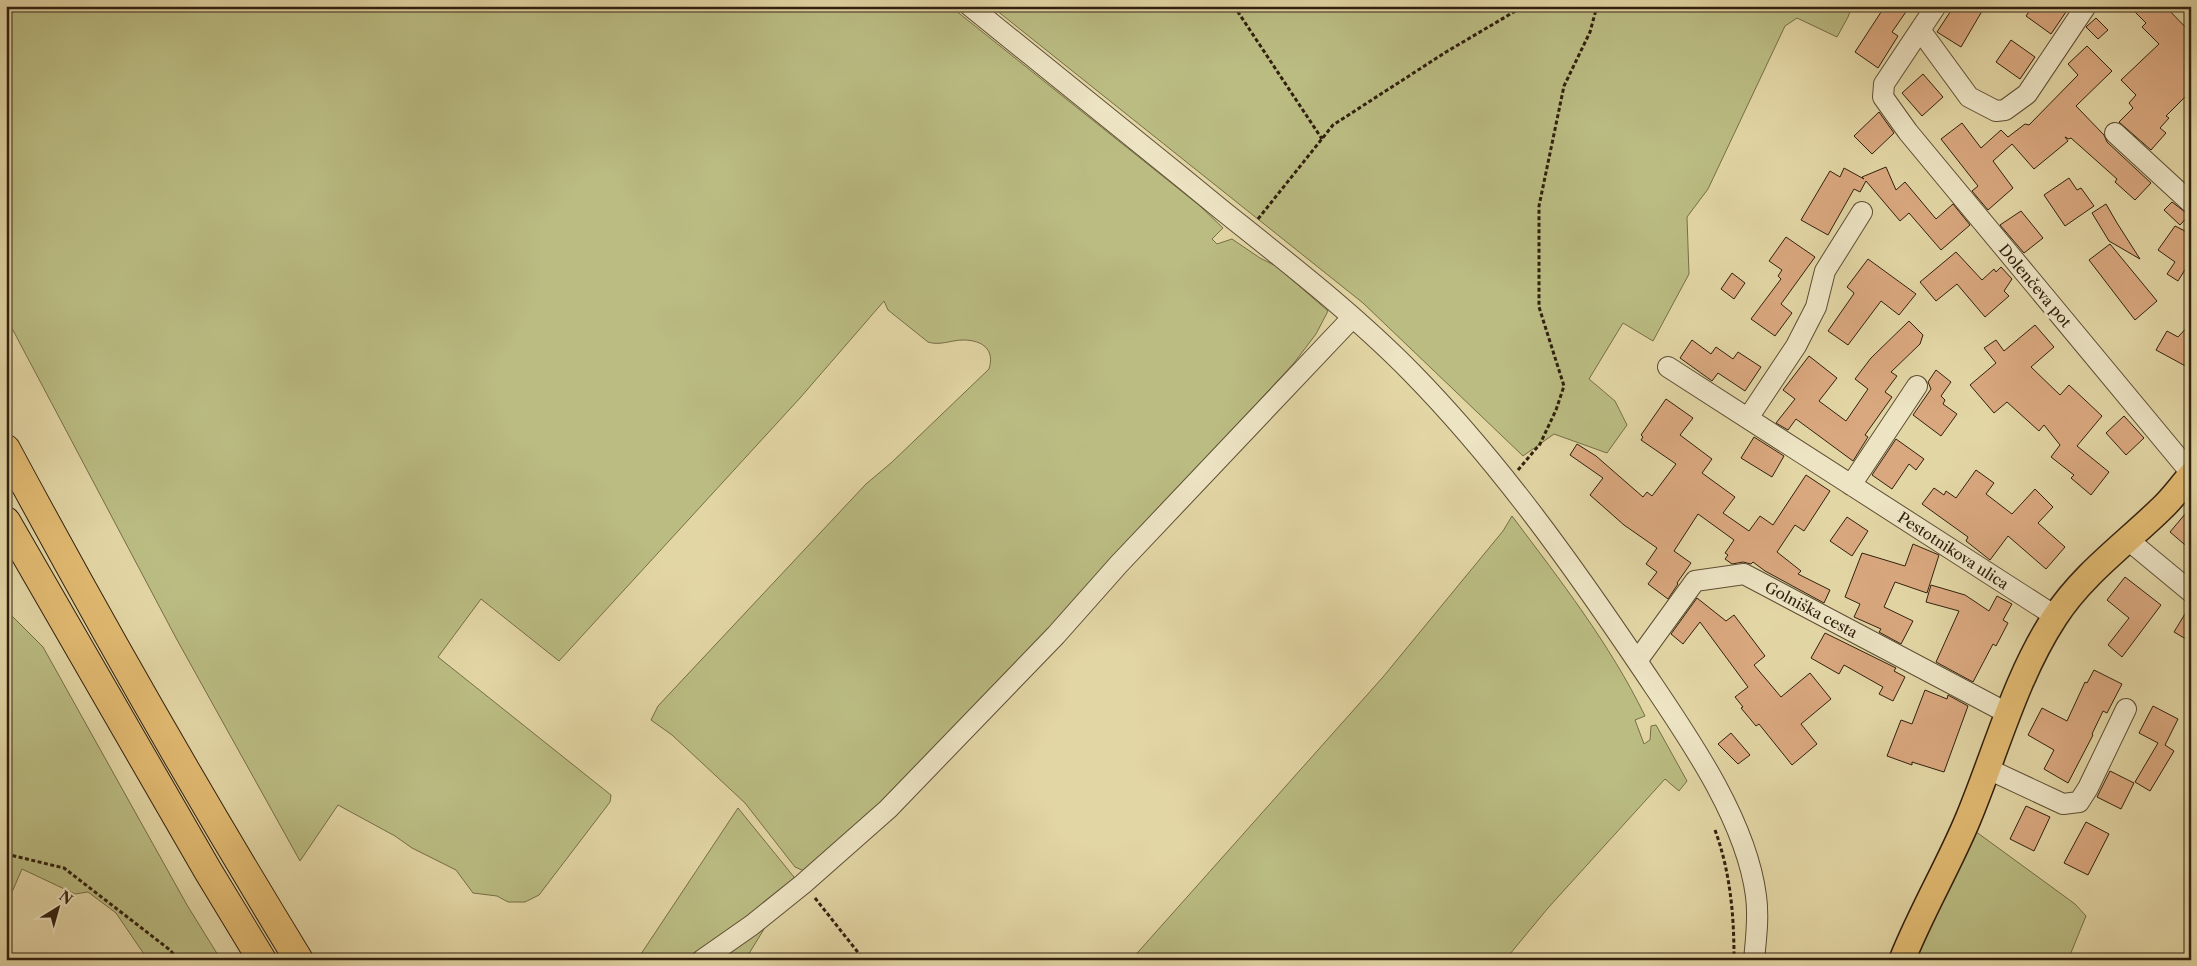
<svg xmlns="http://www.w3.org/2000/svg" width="2197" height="966" font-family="'Libre Caslon Text',serif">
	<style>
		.green { fill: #babc82; stroke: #766e48 }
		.building { fill: #daa87f; stroke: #31200e }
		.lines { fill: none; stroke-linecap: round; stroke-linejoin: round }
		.minor-casing { stroke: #5e4e34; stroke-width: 22 }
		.major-casing { stroke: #31200e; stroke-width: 28 }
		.highway-casing { stroke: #31200e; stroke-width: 30 }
		.path { stroke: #31200e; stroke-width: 3; stroke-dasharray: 4 2.5; stroke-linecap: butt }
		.minor { stroke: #ede4c4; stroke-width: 20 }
		.major { stroke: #e2bb72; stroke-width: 25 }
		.highway { stroke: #e2bb72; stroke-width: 28 }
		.labels { text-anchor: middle; stroke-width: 4.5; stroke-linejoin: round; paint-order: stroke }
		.street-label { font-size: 15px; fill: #31200e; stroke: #ede4c4 }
	</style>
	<rect width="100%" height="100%" fill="#e3d6a5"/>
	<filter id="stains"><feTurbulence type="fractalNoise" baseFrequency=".004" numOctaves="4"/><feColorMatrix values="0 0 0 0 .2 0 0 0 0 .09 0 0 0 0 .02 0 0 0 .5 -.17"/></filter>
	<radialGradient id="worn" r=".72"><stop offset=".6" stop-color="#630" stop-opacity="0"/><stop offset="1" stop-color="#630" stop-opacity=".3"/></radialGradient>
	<path class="green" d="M6,6H950L1200,206L1223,228L1212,239L1217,244L1232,239L1260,258L1276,266L1328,311L1316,334L1294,363L912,777L809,873L795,867L745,803L672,735L651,720L658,706L866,484L891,463L989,369C995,350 983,340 963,340C951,340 940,346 928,342L888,310L884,301L800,398L559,661L481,599L438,657L611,795L610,802L539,895L525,902H508L497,896L473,893L456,870L412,848L395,836L338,805L300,861L176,638L6,317Z
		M991,6H1852L1848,17L1837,37L1797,18L1785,26L1708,189L1687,217L1689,274L1653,341L1623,323L1589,379L1615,401L1627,425L1607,453L1554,434L1523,456L1363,303Z
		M1512,516C1560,580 1610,644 1645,716L1635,720L1644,744L1650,740L1651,726L1656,725L1687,781L1679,791L1665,779L1548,908L1505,960H1131L1383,677L1503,531Z
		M6,610L43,647L187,905L221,960H148L116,913L88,892L75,894L22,869L6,906Z
		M738,808L794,877L793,883L695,960H637Z
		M1975,831L2075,904L2086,916L2068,960H1916Z
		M769,921L745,960H710Z"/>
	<path class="building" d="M1885,6H1910L1892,32L1898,36L1878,68L1855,52Z
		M1954,6H1985L1961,47L1937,32Z
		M2033,6H2070L2051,34L2026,16Z
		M2129,6H2165L2191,33V91L2166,116L2169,118L2160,128L2166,133L2151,150L2119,122L2133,108L2129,103L2136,95L2121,80L2159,44L2142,27L2146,23Z
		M2096,18L2108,30L2098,39L2086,27Z
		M2011,40L2035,57L2020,79L1996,62Z
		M2087,46L2112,71L2076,106L2104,135L2107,142L2151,183L2135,200L2115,182L2117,179L2071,138L2069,139L2065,137L2068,141L2034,169L2012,144L1993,161L2013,188L1988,210L1972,191L1978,186L1941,139L1962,123L1981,148L2001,130L2008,137L2025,124L2029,125L2078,75L2068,64Z
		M1923,74L1943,97L1922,116L1902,93Z
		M1879,112L1894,133L1872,154L1854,136Z
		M1886,167L1896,190L1905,182L1936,219L1953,204L1970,225L1941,250L1909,213L1900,221L1866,181L1860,192L1854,189L1828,235L1801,220L1830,171L1840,177L1844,168L1864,179L1862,177Z
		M2069,178L2077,190L2081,188L2094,206L2065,226L2044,195Z
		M2172,202L2189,215L2180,225L2164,210Z
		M2106,204L2117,223L2140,259L2109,241L2092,213Z
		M2021,211L2043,238L2024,253L2000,225Z
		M2175,226L2191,234V271L2186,268L2178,281L2167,274L2175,262L2158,250Z
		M1786,237L1815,257L1781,304L1792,313L1775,336L1751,319L1781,279L1778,276L1782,270L1769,261Z
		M2110,244L2157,301L2135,320L2089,260Z
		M1956,252L1982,280L1994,269L1996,272L2001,267L2012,279L2004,291L2009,296L1985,317L1957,284L1936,301L1920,282Z
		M1868,259L1916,294L1899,315L1881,301L1848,345L1828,331L1853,295L1854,293L1847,287Z
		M1732,273L1745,283L1734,299L1721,289Z
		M1909,321L1923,335L1920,344L1891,372L1897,376L1885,392L1892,397L1865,435L1868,437L1853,461L1796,419L1788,430L1776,423L1795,399L1783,390L1809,356L1837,378L1819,401L1846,421L1868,389L1855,379L1871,358Z
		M2191,323V369L2156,350L2167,331L2178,337Z
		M2035,325L2054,347L2031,367L2060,395L2069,385L2102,416L2077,446L2109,472L2091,495L2071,478L2074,475L2051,457L2060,445L2044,425L2039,431L2007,402L1994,413L1970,385L1996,363L1984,348L1996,340L2004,351Z
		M1692,340L1711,354L1716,347L1733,359L1738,352L1761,367L1745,391L1718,373L1712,381L1680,358Z
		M1936,370L1951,382L1941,396L1945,400L1943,404L1957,414L1941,436L1913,415L1931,389L1928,382Z
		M1666,399L1693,418L1680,435L1712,459L1702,473L1735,497L1723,513L1749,531L1760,516L1773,525L1806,475L1830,491L1804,531L1795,525L1777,552L1801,571L1798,574L1830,590L1824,603L1765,571L1753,562L1751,564L1743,562L1732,564L1725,559L1728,555L1725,553L1734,540L1698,514L1674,551L1691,563L1677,583L1678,584L1668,599L1648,584L1657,572L1646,564L1657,548L1624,525L1590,495L1603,478L1570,455L1577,444L1596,456L1643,497L1647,492L1652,496L1676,464L1641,440L1643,437L1641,435Z
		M2124,416L2144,438L2126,455L2106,433Z
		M1754,437L1784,456L1772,477L1741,458Z
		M1896,439L1924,459L1916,470L1909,464L1892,489L1872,475Z
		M1976,470L1994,483L1986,494L2012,514L2035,489L2053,507L2038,523L2065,547L2046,569L2008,536L1990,560L1966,541L1968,537L1922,504L1934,488L1944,495L1946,491L1956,498Z
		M2191,507V550L2170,532Z
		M1847,517L1868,531L1852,556L1830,541Z
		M1913,544L1939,555L1927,593L1895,582L1884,607L1913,621L1901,644L1879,632L1881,629L1854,617L1860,604L1845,597L1862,553L1905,566Z
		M2125,577L2161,605L2122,657L2108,645L2129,618L2107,600Z
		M1931,585L1965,595L1989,611L1997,596L2012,604L2003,620L2008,623L1996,646L1993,644L1973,682L1936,662L1959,611L1926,602Z
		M1697,598L1726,621L1734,615L1765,656L1754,665L1781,697L1810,673L1831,699L1801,724L1817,744L1792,765L1759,724L1756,726L1741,708L1743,707L1735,697L1748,687L1700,622L1683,644L1671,634Z
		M2191,604V642L2174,632Z
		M1825,633L1896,668L1894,671L1905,677L1893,701L1879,694L1883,687L1844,665L1839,674L1811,658Z
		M2094,670L2122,684L2107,713L2103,711L2092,734L2093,735L2068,783L2044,769L2054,750L2028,735L2042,708L2067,721L2085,682L2087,683Z
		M1925,690L1947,699L1948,695L1968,706L1944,772L1912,762V765L1887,756L1901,720L1912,724Z
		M2153,706L2178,719L2165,745L2174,751L2150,791L2135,782L2158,743L2139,733Z
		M1731,733L1750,755L1738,764L1718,744Z
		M2110,771L2134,783L2121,809L2097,797Z
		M2026,806L2050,817L2034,851L2010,839Z
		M2086,822L2109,834L2088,875L2064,863Z"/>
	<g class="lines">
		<defs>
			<path id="minor" d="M970,6C1054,74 1139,142 1223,211C1287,262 1354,314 1412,373C1500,463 1573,566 1643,670C1686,734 1746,818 1756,896C1759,917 1756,939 1754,960
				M1936,6L1884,84L1883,97L1908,132L2191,473
				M1920,30L1969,97L1996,111L2005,110L2027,94L2086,6
				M2115,133L2191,203
				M1668,367L2055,616
				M1748,418L1796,346L1816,307L1825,271L1862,212
				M1851,485L1917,386
				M2127,539L2191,592
				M1637,661L1695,581L1744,574L2009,714
				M1988,769L2063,804L2079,802L2088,788L2126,709
				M702,960L752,925L803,884L888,809L1056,635L1119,564L1352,318"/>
			<path id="major" d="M1902,960C1921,912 1948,867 1968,819C1996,752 2015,678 2055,617C2082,575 2125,544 2161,509C2172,499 2181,486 2191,475"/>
			<path id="highway" d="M6,449C99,622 196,792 299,960
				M6,521L208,871L262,960"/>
		</defs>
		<use href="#minor" class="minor-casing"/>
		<use href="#major" class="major-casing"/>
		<use href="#highway" class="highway-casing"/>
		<path class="path" d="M1234,6L1322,139
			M1258,219L1333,125L1446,52L1524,6
			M1518,470L1540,444L1556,410L1564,386L1539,307V206L1564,86L1590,32L1597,6
			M1715,830C1730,871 1734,914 1734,957
			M6,854L64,868L170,950L178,960
			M815,898L864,960"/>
		<use href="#minor" class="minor"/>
		<use href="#major" class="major"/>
		<use href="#highway" class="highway"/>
	</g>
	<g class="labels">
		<g class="street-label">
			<text transform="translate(2035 286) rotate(50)" y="5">Dolenčeva pot</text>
			<text transform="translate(1953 551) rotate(33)" y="5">Pestotnikova ulica</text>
			<text transform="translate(1811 610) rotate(28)" y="5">Golniška cesta</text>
		</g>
	</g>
	<rect width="2197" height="966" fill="none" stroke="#e3d6a5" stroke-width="25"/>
	<rect x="8" y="8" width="2182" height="951" fill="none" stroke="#31200e" stroke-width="2.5"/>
	<rect x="12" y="12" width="2172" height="941" fill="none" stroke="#31200e"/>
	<g transform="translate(58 908) rotate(37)" stroke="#ede4c4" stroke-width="4" paint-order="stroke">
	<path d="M0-4L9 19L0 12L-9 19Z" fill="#31200e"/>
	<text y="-8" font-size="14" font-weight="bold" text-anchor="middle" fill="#31200e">N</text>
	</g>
	<rect width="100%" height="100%" filter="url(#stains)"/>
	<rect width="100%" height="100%" fill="url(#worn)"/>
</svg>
